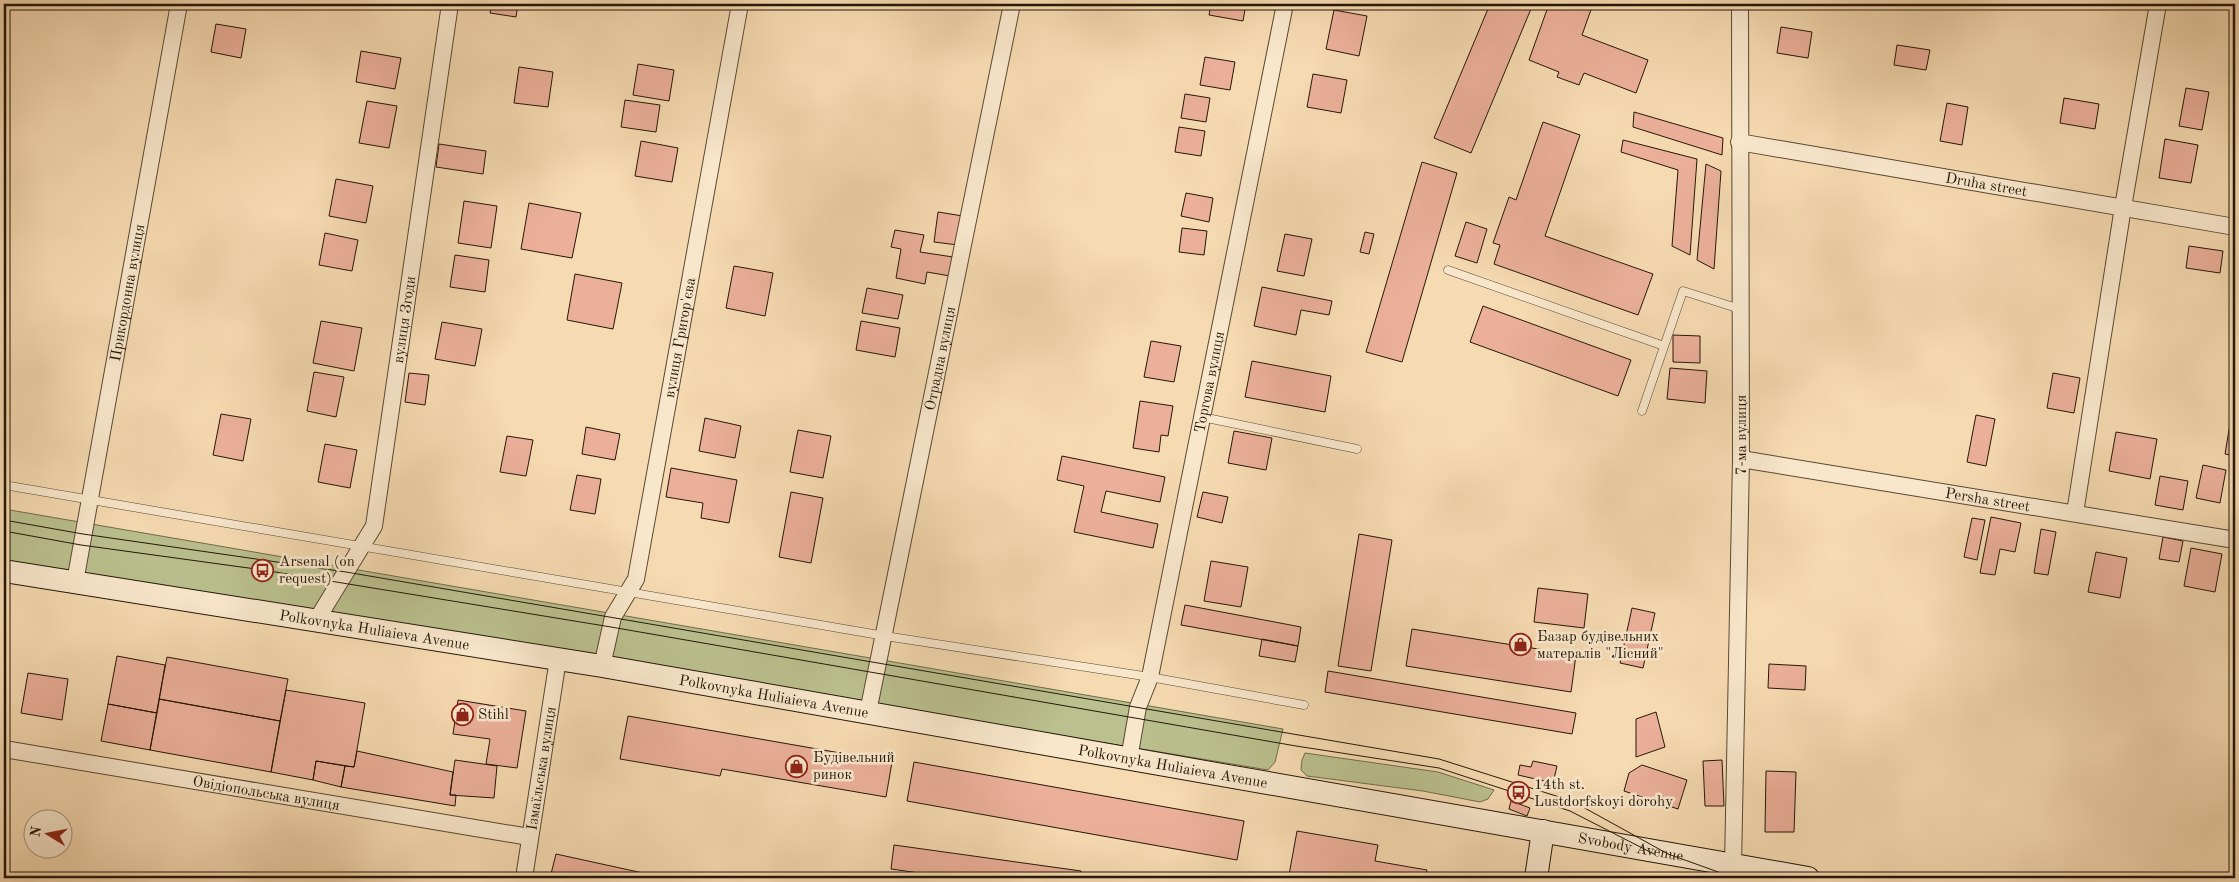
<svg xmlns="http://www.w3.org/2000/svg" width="2239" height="882" font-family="'Old Standard TT',serif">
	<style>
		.green { fill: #bac08e; stroke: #6f6c4b }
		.building { fill: #ecb09a; stroke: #241708 }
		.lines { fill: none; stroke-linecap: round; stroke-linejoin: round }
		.lane-casing { stroke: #584832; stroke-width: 9 }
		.street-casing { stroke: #584832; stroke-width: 18 }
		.secondary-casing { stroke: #241708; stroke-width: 24 }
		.lane { stroke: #f9e7cc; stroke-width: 8 }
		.street { stroke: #f9e7cc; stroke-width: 16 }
		.secondary { stroke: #f9e7cc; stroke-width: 22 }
		.tram { stroke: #241708; stroke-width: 1 }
		.labels { text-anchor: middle; stroke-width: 5; stroke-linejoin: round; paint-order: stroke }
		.street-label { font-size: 15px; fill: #241708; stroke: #f9e7cc }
		.poi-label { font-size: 15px; fill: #241708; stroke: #f9e7cc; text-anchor: start }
	</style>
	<rect width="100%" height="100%" fill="#f6dab1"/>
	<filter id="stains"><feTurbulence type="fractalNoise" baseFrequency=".004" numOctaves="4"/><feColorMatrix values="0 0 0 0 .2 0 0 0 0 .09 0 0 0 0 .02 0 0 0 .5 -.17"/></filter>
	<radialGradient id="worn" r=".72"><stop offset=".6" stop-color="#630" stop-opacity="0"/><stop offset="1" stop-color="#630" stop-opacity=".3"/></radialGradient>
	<path class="green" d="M4,509L1283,729L1275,762L1268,770L4,560Z
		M1305,753L1438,772L1494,790L1488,799L1480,802L1423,791L1307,776L1301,770L1302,760Z"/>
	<path class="building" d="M492,4H518L516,17L490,13Z
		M1211,4H1246L1243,21L1209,15Z
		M1490,4H1533L1471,153L1434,138Z
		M1549,4L1555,7L1556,4H1593L1582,35L1648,60L1636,93L1584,73L1579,85L1557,77L1559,72L1529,60Z
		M1334,10L1367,16L1359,56L1326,49Z
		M216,24L246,29L241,58L211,52Z
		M1781,27L1812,32L1808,58L1777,53Z
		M1897,45L1930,50L1926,70L1894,65Z
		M361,51L401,58L395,89L356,82Z
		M1205,57L1235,62L1230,90L1200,85Z
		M638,64L674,70L669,101L633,95Z
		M519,67L553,72L548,107L514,103Z
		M1313,74L1347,80L1341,113L1307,107Z
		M2186,88L2209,92L2202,130L2179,126Z
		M1185,94L1210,98L1206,122L1181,118Z
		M2064,98L2099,104L2095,129L2060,123Z
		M625,100L660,105L656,132L621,127Z
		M367,101L397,106L389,148L359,143Z
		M1947,103L1968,107L1962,145L1940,141Z
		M1634,112L1723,138L1722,155L1633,127Z
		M1543,122L1580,135L1545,236L1653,274L1638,315L1494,264L1500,245L1493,243L1509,197L1516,200Z
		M1179,127L1205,131L1201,156L1175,152Z
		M2165,139L2198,145L2191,183L2159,178Z
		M1623,140L1697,159L1690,255L1672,246L1678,170L1621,152Z
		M641,141L678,148L672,182L635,176Z
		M439,144L486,151L483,174L436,167Z
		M1422,162L1457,173L1402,362L1366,352Z
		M1706,164L1721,171L1714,269L1697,260Z
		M336,179L373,186L366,223L329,216Z
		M1186,193L1213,198L1209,222L1181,216Z
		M464,201L497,206L491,248L458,243Z
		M529,203L581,213L572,258L521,249Z
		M938,212L963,216L958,245L934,242Z
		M1466,222L1487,229L1477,263L1455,256Z
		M1182,228L1207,231L1204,255L1179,252Z
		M895,230L924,235L920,252L953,257L950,276L927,272L925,284L896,278L901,249L891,247Z
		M1365,232L1374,234L1369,254L1360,252Z
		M325,233L358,240L352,271L319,265Z
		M1285,234L1312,239L1304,276L1277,271Z
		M2189,246L2223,251L2220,273L2186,268Z
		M455,255L489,260L485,292L450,287Z
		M734,266L773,273L765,316L726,308Z
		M575,274L622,283L613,329L567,320Z
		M1262,287L1332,301L1329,315L1301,310L1296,335L1254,326Z
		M867,288L903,295L898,319L862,313Z
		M1483,306L1631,360L1618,396L1470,342Z
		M321,321L362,328L354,371L313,363Z
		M861,321L900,328L895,357L856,350Z
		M442,322L482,329L475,366L435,359Z
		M1673,335L1700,336V363L1673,362Z
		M1151,341L1181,346L1174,382L1144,377Z
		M1252,361L1331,376L1325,412L1245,397Z
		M1670,368L1707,371L1705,403L1667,399Z
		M314,372L344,377L336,417L307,411Z
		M409,373L429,375L425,405L405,402Z
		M2053,373L2080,378L2074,413L2047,408Z
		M1140,401L1173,406L1168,436L1161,435L1159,452L1133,448Z
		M221,414L251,419L243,461L213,455Z
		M1976,415L1995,419L1986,466L1967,462Z
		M705,418L741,426L735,458L699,451Z
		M2230,424L2235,425V456L2225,454Z
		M586,427L620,434L615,460L582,454Z
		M798,430L831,436L823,478L790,472Z
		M1234,431L1272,438L1266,470L1228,463Z
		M2116,432L2157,439L2150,479L2109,471Z
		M507,436L533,440L526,476L500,472Z
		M325,444L357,450L350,488L318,482Z
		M1062,456L1165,477L1160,502L1106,491L1101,512L1158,524L1153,548L1074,532L1084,486L1057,480Z
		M2203,465L2226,470L2220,503L2196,498Z
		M671,468L737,480L729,523L701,518L703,503L666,497Z
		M577,475L601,479L595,514L570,510Z
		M2160,476L2188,481L2183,510L2155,505Z
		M791,492L823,498L811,563L779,557Z
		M1203,492L1228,497L1222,523L1197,517Z
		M1991,517L2021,523L2015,552L2000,549L1995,575L1980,573Z
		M1972,518L1985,520L1977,560L1964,557Z
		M2041,529L2056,532L2048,575L2034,573Z
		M1359,534L1392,540L1371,671L1338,666Z
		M2163,537L2183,541L2179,562L2159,559Z
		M2191,548L2222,554L2215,592L2184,586Z
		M2096,552L2127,558L2120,598L2088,592Z
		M1211,561L1248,567L1241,607L1204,601Z
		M1538,588L1588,594L1584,628L1534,622Z
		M1185,605L1301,627L1298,646L1181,625Z
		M1632,608L1655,613L1643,668L1620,663Z
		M1412,629L1576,655L1571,692L1406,666Z
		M1262,639L1298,646L1295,662L1259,656Z
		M117,656L165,665L157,713L108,704Z
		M167,657L288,679L280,721L159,699Z
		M1769,664L1806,666L1805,690L1768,688Z
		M1328,671L1576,713L1572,734L1325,692Z
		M28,673L68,679L62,720L21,713Z
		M286,690L365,703L354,767L316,761L313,780L271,772Z
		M159,699L280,721L271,772L150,750Z
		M458,700L526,711L517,768L486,764L490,739L453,734Z
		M108,704L157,713L150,750L101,741Z
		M1656,712L1665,747L1636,757V719Z
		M628,716L892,762L886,797L722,769L720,776L620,759Z
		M357,751L453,772L450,795H456L455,806L341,787L345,766L354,767Z
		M455,760L497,766L494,798L450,795Z
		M1722,760L1724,806H1705L1703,761Z
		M316,761L345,766L341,787L313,780Z
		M1533,761L1557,766L1553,783L1518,775L1520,765L1531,767Z
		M914,762L1244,821L1237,860L907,801Z
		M1642,765L1687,780L1678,809L1624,791L1629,773Z
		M1766,771L1796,772L1794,832H1765Z
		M1511,801L1530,808L1527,816L1509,809Z
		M1297,831L1378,845L1375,861L1427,870L1425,878H1309L1289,875Z
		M894,845L1081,871L1080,878H955L891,869Z
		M556,854L666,878H550Z
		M435,874L465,878H434Z"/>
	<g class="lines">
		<defs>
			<path id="lane" d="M1448,270L1664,346
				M1642,411L1683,291L1740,309
				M1202,417L1357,449
				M4,485L885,636L1150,677L1304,705"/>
			<g id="street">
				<path id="s1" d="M1739,142L2235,227"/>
				<path id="s2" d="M1741,459L2235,540"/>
				<path d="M2075,513L2123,207L2158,4"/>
				<path id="s3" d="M75,582L179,4"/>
				<path id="s4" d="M316,621L374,526L450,4"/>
				<path id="s5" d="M602,666L613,617L636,579L740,4"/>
				<path id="s6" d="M868,712L1012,4"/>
				<path id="s7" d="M4,749L529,837"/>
				<path id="s8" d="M1129,759L1138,707L1150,677L1285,4"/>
				<path id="s9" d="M1733,866L1741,459L1740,4"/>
				<path id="s10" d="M524,878L558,659"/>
			</g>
			<g id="secondary">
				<path id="s11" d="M4,571L602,666L1808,878"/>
				<path d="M1536,878L1543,831"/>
			</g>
		</defs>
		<use href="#lane" class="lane-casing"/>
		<use href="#street" class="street-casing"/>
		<use href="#secondary" class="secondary-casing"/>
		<use href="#lane" class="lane"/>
		<use href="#street" class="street"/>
		<use href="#secondary" class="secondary"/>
		<path class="tram" d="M4,520L83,534L346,572L1439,759L1572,801L1668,854L1735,878
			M4,531L81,545L263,570L611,627L1296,746L1439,768L1570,811L1654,854"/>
	</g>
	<defs>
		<symbol id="bus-ring" viewBox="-11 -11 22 22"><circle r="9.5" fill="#f9e7cc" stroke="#8f2418" stroke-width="1.5"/><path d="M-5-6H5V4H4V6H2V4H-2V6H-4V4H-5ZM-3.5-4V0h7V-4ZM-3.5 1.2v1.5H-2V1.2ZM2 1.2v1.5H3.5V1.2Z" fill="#8f2418"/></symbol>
		<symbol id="shop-ring" viewBox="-11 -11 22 22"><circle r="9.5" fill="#f9e7cc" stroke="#8f2418" stroke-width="1.5"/><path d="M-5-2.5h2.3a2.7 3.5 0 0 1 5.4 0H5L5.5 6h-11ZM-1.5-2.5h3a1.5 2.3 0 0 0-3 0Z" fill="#8f2418"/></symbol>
	</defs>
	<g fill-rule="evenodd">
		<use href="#bus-ring" x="250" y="558" width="25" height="25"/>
		<use href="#shop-ring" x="1508" y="632" width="25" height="25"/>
		<use href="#shop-ring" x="450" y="702" width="25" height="25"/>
		<use href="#shop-ring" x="784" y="754" width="25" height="25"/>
		<use href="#bus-ring" x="1506" y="780" width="25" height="25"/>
	</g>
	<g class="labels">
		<g class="street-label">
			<text dy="5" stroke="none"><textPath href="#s1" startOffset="251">Druha street</textPath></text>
			<text dy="5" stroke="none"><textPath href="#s3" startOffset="294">Прикордонна вулиця</textPath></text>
			<text dy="5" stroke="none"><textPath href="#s4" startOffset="320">вулиця Згоди</textPath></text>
			<text dy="5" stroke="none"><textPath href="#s5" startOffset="340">вулиця Григор'єва</textPath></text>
			<text dy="5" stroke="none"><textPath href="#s6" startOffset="361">Отрадна вулиця</textPath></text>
			<text dy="5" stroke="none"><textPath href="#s8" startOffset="386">Торгова вулиця</textPath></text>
			<text dy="5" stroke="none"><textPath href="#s9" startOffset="431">7-ма вулиця</textPath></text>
			<text dy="5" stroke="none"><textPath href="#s2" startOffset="250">Persha street</textPath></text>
			<text dy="5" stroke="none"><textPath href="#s11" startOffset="375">Polkovnyka Huliaieva Avenue</textPath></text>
			<text dy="5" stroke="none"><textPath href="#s11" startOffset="780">Polkovnyka Huliaieva Avenue</textPath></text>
			<text dy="5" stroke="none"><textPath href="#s11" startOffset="1185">Polkovnyka Huliaieva Avenue</textPath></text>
			<text dy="5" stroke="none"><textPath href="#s10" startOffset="111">Ізмаїльська вулиця</textPath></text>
			<text dy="5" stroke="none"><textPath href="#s7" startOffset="266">Овідіопольська вулиця</textPath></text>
			<text dy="5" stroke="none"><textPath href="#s11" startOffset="1650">Svobody Avenue</textPath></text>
		</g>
		<g class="poi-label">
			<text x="279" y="566">Arsenal (on<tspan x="279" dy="17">request)</tspan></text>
			<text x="1537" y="641">Базар будівельних<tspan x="1537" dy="17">матералів "Лісний"</tspan></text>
			<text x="478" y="719">Stihl</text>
			<text x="813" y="762">Будівельний<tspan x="813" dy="17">ринок</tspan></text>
			<text x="1534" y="789">14th st.<tspan x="1534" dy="17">Lustdorfskoyi dorohy</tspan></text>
		</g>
	</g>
	<rect width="2239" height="882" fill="none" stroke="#f6dab1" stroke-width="20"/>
	<rect x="5" y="5" width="2229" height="872" fill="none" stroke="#241708" stroke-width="2.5"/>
	<rect x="10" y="10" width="2219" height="862" fill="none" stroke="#241708"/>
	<g transform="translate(48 834) rotate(280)"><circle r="24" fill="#f9e7cc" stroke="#a4947e"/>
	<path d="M0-4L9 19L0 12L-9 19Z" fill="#8f2418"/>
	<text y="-8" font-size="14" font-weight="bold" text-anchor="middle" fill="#241708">N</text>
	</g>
	<rect width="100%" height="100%" filter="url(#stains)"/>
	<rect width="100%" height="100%" fill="url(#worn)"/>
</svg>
